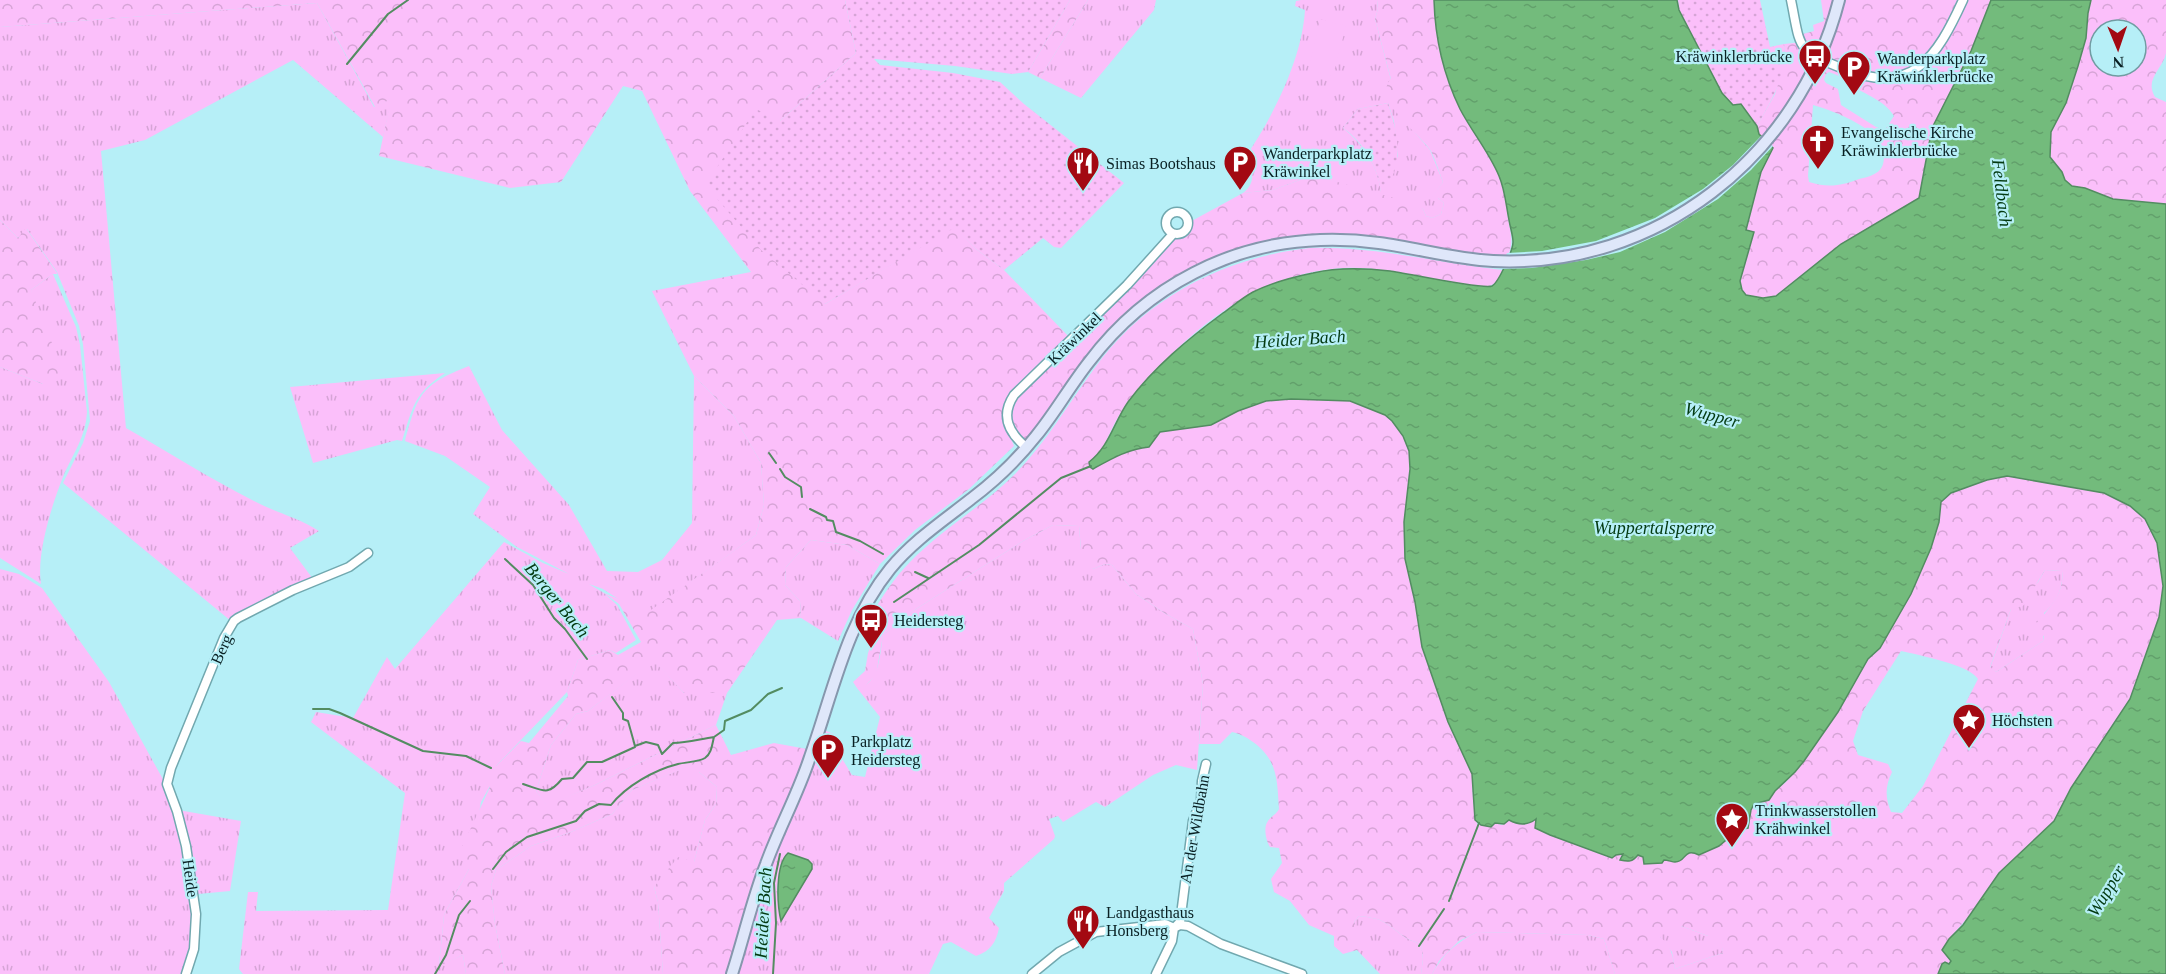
<svg xmlns="http://www.w3.org/2000/svg" width="2166" height="974" font-family="'Times New Roman',serif">
	<style>
		.grass { fill: url(#grass-tufts); fill-rule: evenodd }
		.forest { fill: url(#forest-crowns); fill-rule: evenodd }
		.park { fill: url(#park-dots) }
		.pitch { fill: #fbbffa }
		.water { fill: url(#water-ripples); stroke: #538c61; stroke-width: 1.5 }
		.pier { fill: #b6eff7 }
		.lines { fill: none; stroke-linecap: round; stroke-linejoin: round }
		.stream { stroke: #538c61; stroke-width: 2 }
		.minor-casing { stroke: #71a8af; stroke-width: 11 }
		.major-casing { stroke: #8697ad; stroke-width: 14 }
		.minor { stroke: #fff; stroke-width: 8 }
		.major { stroke: #dfe7fa; stroke-width: 10 }
		.labels { text-anchor: middle; stroke-width: 4.5; stroke-linejoin: round; paint-order: stroke }
		.poi-label { font-size: 16px; fill: #092023; stroke: #b6eff7; text-anchor: start }
		.street-label { font-size: 16px; fill: #092023; stroke: #b6eff7 }
		.water-label { font-size: 18px; font-style: italic; fill: #033a11; stroke: #b6eff7 }
	</style>
	<defs>
		<pattern id="grass-tufts" width="24" height="20" patternUnits="userSpaceOnUse" patternTransform="scale(1.5)"><rect width="24" height="20" fill="#fbbffa"/><path d="M3 7l-1-3M5 7V3M7 7l1-3M15 17l-1-3M17 17v-4M19 17l1-3" fill="none" stroke="#d6a4d6"/></pattern>
		<pattern id="forest-crowns" width="20" height="18" patternUnits="userSpaceOnUse" patternTransform="scale(1.5)"><rect width="20" height="18" fill="#fbbffa"/><path d="M2 6a3 3 0 1 1 6 0M12 15a3 3 0 1 1 6 0" fill="none" stroke="#d6a4d6"/></pattern>
		<pattern id="park-dots" width="8" height="8" patternUnits="userSpaceOnUse" patternTransform="scale(1.5)"><rect width="8" height="8" fill="#fbbffa"/><path d="M2 2h.1M6 6h.1" fill="none" stroke="#d6a4d6" stroke-width="1.8" stroke-linecap="round"/></pattern>
		<pattern id="water-ripples" width="26" height="14" patternUnits="userSpaceOnUse" patternTransform="scale(1.5)"><rect width="26" height="14" fill="#73bb7c"/><path d="M2 4q2-2 4 0t4 0M15 11q2-2 4 0t4 0" fill="none" stroke="#62a06b"/></pattern>
	</defs>
	<rect width="100%" height="100%" fill="#b6eff7"/>
	<path class="grass" d="M1088,0H1156L1154,10L1081,98L1040,78Z
		M1301,0H1377L1378,9L1375,19L1391,80L1411,128L1430,150L1443,182L1432,198H1438L1444,203L1441,214L1432,218L1426,216L1423,209L1313,175L1273,190L1243,193C1256,183 1254,170 1244,159C1272,119 1302,60 1305,10L1295,6L1296,1ZM1388,103L1394,121L1398,156L1381,192C1378,166 1364,145 1343,128L1358,109Z
		M317,3L374,107L392,98L383,137L293,60L145,140L101,151L126,428C168,452 209,478 252,500C274,512 299,518 319,531L290,548L313,579L231,621L63,483L83,443L90,421L83,344L79,326L57,272L27,229L18,238L0,220V27Z
		M53,274L76,327L80,345L87,412C86,435 74,453 65,472C53,501 36,553 41,584L0,558V367L43,384L31,290Z
		M469,366L502,430L569,505L607,571L638,572L662,560L692,523L694,376L734,416L761,463L764,505L756,535L644,616L603,589L589,584L604,593L617,605L636,640L616,653L610,650L578,660L567,692L496,766L490,786L481,802L469,869L444,915L439,965L463,955L466,974H243L239,969L248,892H258L256,911L388,910L405,793L311,722L316,712L353,718L387,657L395,669L504,542L543,563L569,574L517,547L473,514L490,487L445,456L405,441C418,393 421,385 469,366Z
		M445,373C414,394 413,406 402,441L397,440L313,463L290,387Z
		M1053,525L1079,526L1081,550L1093,569L1105,564L1112,565L1136,594L1166,614L1193,629L1203,684L1197,770L1176,765L1153,775L1105,807L1096,802L1063,822L1058,816L1049,819L1055,836L1054,839L1004,883V891L989,918L999,928C996,943 990,951 976,956L951,942L943,944L929,974H736L771,858C795,819 811,773 824,730L836,735L841,757L852,775L865,777L880,717L857,688C880,685 880,653 883,635L916,609L1023,541ZM781,863L812,869L781,920L777,888Z
		M811,540L847,545L880,564L852,610L838,641L801,618L800,601L785,585L786,567Z
		M0,569L19,574L42,588L109,682L164,781L175,811L192,894L194,938L184,974H0Z
		M2045,570L2062,571C2064,587 2056,603 2044,613L2043,641L1996,672L1990,668L2011,609L2038,582Z
		M654,660L684,693H727L716,725L595,785L547,806L536,791L551,745L576,714L588,711Z
		M700,761L699,772L717,787L716,804L705,820L694,862L654,887L658,902L663,974H505L495,924L491,886L496,870L531,846L571,832L612,814L632,790Z
		M178,810L241,821L230,891L198,894Z
		M1359,916C1368,917 1379,918 1387,924C1402,934 1402,938 1421,944L1423,959L1421,974H1380L1357,950V939L1354,922Z
		M1660,926H1681L1708,936H1721L1723,953L1675,969L1672,952L1660,937Z
		M1477,932L1588,935L1604,939L1615,974H1432C1443,954 1457,942 1477,932Z"/>
	<path class="forest" d="M0,0H845L856,53L780,121L825,304L954,227L976,249L1004,270L1071,339L1016,390L1006,427L1014,446L969,489L915,530L880,564L847,545L811,540L786,567L785,585L800,601L801,618L777,620L727,693H684L654,661L588,711L576,714L551,745L536,791L547,805L595,785L716,725L731,755L774,743L807,749L728,974H663L658,902L654,887L678,857L694,862L705,820L716,804L717,787L699,772V762L632,790L612,814L571,832L531,846L496,870L491,886L495,924L505,974H466L463,955L439,966L444,915L469,869L461,849L490,787L477,766H496L521,741L529,743L568,696L567,692L578,660L610,650L618,655L641,642L619,604L604,593L619,599L644,615L756,535L764,505L761,463L734,416L694,376L652,291L751,272L690,191L642,91L623,86L561,182L510,188L379,156L391,99L375,107L317,3L0,27Z
		M1070,0H1088L1040,78L1028,72Z
		M1377,0H1434C1435,32 1442,68 1455,98C1467,125 1489,149 1500,177C1505,191 1506,204 1508,218C1511,235 1515,245 1505,261L1334,239L1228,258L1133,314L1026,447L1011,433L1010,403L1173,234L1183,233L1188,223L1243,193L1273,190L1313,175L1415,204L1423,209L1426,216L1432,218L1441,214L1444,203L1438,198H1431L1443,182C1439,172 1436,161 1431,151C1420,134 1371,99 1391,79L1375,19L1378,9Z
		M1821,0H1991L1971,51L1932,128L1919,198L1841,244L1776,296L1763,298L1750,297L1744,294L1741,288V271L1754,232L1746,230L1761,172L1773,148L1759,134L1757,126L1775,94L1785,53L1784,44L1803,42V34L1814,31L1813,25L1824,21ZM1829,72L1842,77L1845,82C1861,93 1884,99 1894,116L1885,130L1876,127L1841,105L1838,89L1826,83L1824,80L1826,74ZM1813,105C1834,111 1886,130 1884,157C1884,163 1882,170 1876,173C1872,176 1864,178 1859,179C1841,186 1828,188 1809,182L1808,176Z
		M2091,0H2166C2166,17 2166,37 2166,53C2163,69 2144,79 2155,97L2166,102V204L2113,199L2085,188L2072,186L2065,180L2062,172L2050,157L2051,132L2066,103L2078,66L2086,38L2088,13ZM2100,30H2136V66H2100Z
		M0,220L18,238L26,228L57,273V274H53L31,290L63,371L43,384L0,367Z
		M1310,248C1375,246 1438,263 1502,270C1499,280 1495,286 1484,287C1453,285 1421,275 1390,271C1375,269 1359,267 1344,268C1267,272 1202,319 1153,374C1141,386 1130,399 1121,413C1109,430 1107,449 1089,462L1102,464C1114,454 1134,448 1149,447L1160,432L1238,411L1266,401L1291,399L1350,401L1385,415L1392,421L1403,436L1409,451L1410,469L1404,522L1405,559L1415,602L1422,647L1448,722L1472,774L1473,800L1477,824L1491,827L1495,823L1502,825L1509,820L1536,819L1539,829L1550,835L1611,858L1616,855L1624,854L1620,860C1629,862 1632,862 1638,854L1643,857L1644,864L1662,863L1664,860H1681L1687,853L1729,836L1738,830L1747,828L1751,809L1754,804L1769,800L1775,791L1786,782L1804,761L1838,712L1868,659L1880,648L1911,594L1939,522L1941,502L1951,493L1987,480L2007,476L2104,493L2130,506L2145,519L2157,543L2163,586L2159,617L2130,699L2071,788L2054,821L2033,843L1949,939L1944,953L1951,961L1949,964H1942L1938,974H1615L1604,939L1588,935L1477,932L1459,941L1439,961L1432,974H1421L1423,959L1421,944C1402,938 1402,934 1387,924C1379,918 1368,917 1359,916L1354,922L1357,929V950L1343,954L1334,946V936L1309,925L1290,901L1274,892L1271,879L1282,863L1279,848L1270,847C1266,841 1263,827 1268,821C1272,815 1276,815 1279,809C1277,780 1278,760 1253,742C1246,737 1241,734 1232,732L1220,744H1199L1203,684L1193,629L1166,614L1136,594L1112,565L1105,564L1093,569L1082,564L1076,556L1081,549L1079,526L1053,525L1023,541L916,609L883,635L876,675L864,687L857,688L853,682L865,671L868,653L879,623L870,617C882,597 894,578 910,562C942,529 983,506 1015,474C1046,443 1068,404 1094,369C1144,298 1225,257 1310,248ZM2045,570L2062,571C2065,594 2048,609 2035,625L2036,633L2044,636L2043,641L1996,672L1990,667L2011,609L2023,606ZM1901,651C1918,655 1970,665 1978,679L1923,786L1902,813L1891,812C1885,797 1885,787 1892,772L1888,764L1858,755L1853,741L1863,711ZM1681,926L1708,936H1720L1723,953L1675,969C1673,956 1671,945 1660,937V927Z"/>
	<path class="park" d="M845,0H1070L1028,72L1012,74L955,66L874,59L880,65L953,73L1000,82L1024,104L1124,183L1061,248L1054,247L1043,238L1004,270L976,249L954,228L825,304L761,250L705,185L756,109L780,121L856,53Z
		M1678,0H1760L1770,47L1784,44C1789,72 1770,103 1757,126L1741,104L1733,105L1722,93L1679,10Z
		M1388,103C1398,134 1406,167 1381,193C1378,168 1365,143 1343,128L1358,109Z"/>
	<path class="pitch" d="M1320,19L1346,26L1333,76L1308,70Z"/>
	<path class="water" d="M1434,0H1677L1679,10L1722,93L1733,105L1741,104L1757,126L1759,134L1773,148L1761,172L1746,230L1754,232L1740,281L1742,290L1746,295L1763,298L1776,296L1841,244L1919,198L1932,128L1971,51L1991,0H2091L2088,13L2086,38L2078,66L2066,103L2051,132L2050,157L2062,172L2065,180L2072,186L2085,188L2113,199L2166,204V974H1938L1942,964L1945,962L1949,964L1951,961L1942,950L1949,939L1963,925L1999,873L2054,821L2071,788L2130,699L2159,617L2163,586L2157,543L2145,519L2130,506L2104,493L2007,476L1987,480L1951,493L1941,502L1939,522L1931,548L1911,594L1880,648L1868,659L1838,712L1804,761L1795,772L1775,791L1769,800L1754,804L1751,810L1748,828L1738,830L1719,846L1699,855C1683,847 1687,862 1675,862C1672,862 1668,860 1664,860L1662,863L1644,864L1643,857L1638,855C1632,862 1629,862 1620,860L1623,854L1616,855L1612,858L1550,835L1535,828L1536,819C1527,826 1518,825 1509,820L1504,824L1495,823L1491,827L1481,825L1475,820L1472,774L1448,722L1422,647L1415,602L1405,559L1404,522L1410,469L1409,451L1403,436L1392,421L1385,415L1350,401L1291,399L1266,401L1238,411L1211,425L1160,432L1149,447C1128,449 1111,459 1093,469L1090,467L1089,462C1109,447 1114,422 1128,402C1154,367 1188,339 1223,313C1233,306 1242,298 1253,292C1271,283 1293,277 1313,273C1339,267 1364,268 1390,271C1406,273 1483,290 1492,286C1499,282 1513,250 1513,242C1513,235 1510,227 1509,220C1506,205 1505,190 1499,176C1489,152 1472,132 1460,109C1444,76 1435,37 1434,0Z
		M788,853L808,860L812,864V869L781,921C777,904 775,865 788,853Z"/>
	<path class="pier" d="M1761,136L1773,146L1751,170L1718,199L1665,232L1620,252L1586,260L1532,268L1500,269L1507,253L1542,251L1596,241L1655,218L1703,189L1733,165Z"/>
	<g class="lines">
		<path class="stream" d="M347,64L388,14L408,0
			M769,453L776,463
			M780,469L785,477L801,487L802,497
			M810,509L826,517L827,520L833,521L836,532L860,541L883,554
			M505,559L533,585L554,618L565,629L587,659
			M915,572L928,578
			M894,602L979,545L1061,478L1091,466
			M612,697L623,713V719L628,721L635,746L646,742L658,745L662,754L673,743C687,743 700,739 714,737
			M313,709H329L340,713L423,751L466,756L491,768
			M523,784C543,790 547,797 562,779L573,778L587,762H602L635,747
			M493,869L506,852L527,837L576,821L585,811L599,804L611,805C626,786 654,770 678,764C686,762 699,762 705,758C712,753 712,744 714,737L724,730L725,721L751,710L768,694L782,688
			M1449,901L1479,823
			M1419,946L1444,909
			M435,974L446,955L459,915L470,901
			M773,974L776,923L774,883L780,854"/>
		<defs>
			<path id="minor" d="M1791,0C1801,49 1795,50 1844,69C1912,97 1937,57 1963,0
				M1166 223a11 11 0 1 1 22 0a11 11 0 1 1-22 0Z
				M1026,447C1009,433 1000,416 1014,395L1127,285L1173,234
				M1174,928L1180,922L1181,915L1193,821L1201,800L1202,781L1206,764
				M1174,928L1180,925L1188,926L1221,944L1302,974
				M186,974L194,949L196,914L186,846L177,811L167,784L171,768L224,638L234,621L238,618L293,590L349,567L368,553
				M1032,974L1059,952L1096,932L1165,924L1174,928
				M1156,974L1172,941L1174,928"/>
			<path id="major" d="M732,974C744,937 752,900 766,864C779,828 798,794 810,757C833,693 846,623 890,569C913,541 943,521 971,499C995,481 1017,460 1036,436C1055,413 1070,386 1089,362C1117,325 1153,294 1194,273C1251,243 1316,234 1379,243C1417,248 1454,259 1493,261C1656,269 1799,157 1839,0"/>
		</defs>
		<use href="#minor" class="minor-casing"/>
		<use href="#major" class="major-casing"/>
		<use href="#minor" class="minor"/>
		<use href="#major" class="major"/>
	</g>
	<defs>
		<symbol id="bus-pin" viewBox="-11 -11 22 30"><path d="M0 17L-7.5 6A9.5 9.5 0 1 1 7.5 6Z" fill="#a30912" stroke="#b6eff7"/><path d="M-5-6H5V4H4V6H2V4H-2V6H-4V4H-5ZM-3.5-4V0h7V-4ZM-3.5 1.2v1.5H-2V1.2ZM2 1.2v1.5H3.5V1.2Z" fill="#fff"/></symbol>
		<symbol id="parking-pin" viewBox="-11 -11 22 30"><path d="M0 17L-7.5 6A9.5 9.5 0 1 1 7.5 6Z" fill="#a30912" stroke="#b6eff7"/><path d="M-3.5-5.5H1a3.5 3.5 0 0 1 0 7H-1V5.5H-3.5ZM-1-3.4V-.6H.8a1.4 1.4 0 0 0 0-2.8Z" fill="#fff"/></symbol>
		<symbol id="church-pin" viewBox="-11 -11 22 30"><path d="M0 17L-7.5 6A9.5 9.5 0 1 1 7.5 6Z" fill="#a30912" stroke="#b6eff7"/><path d="M-1.2-6h2.4v3.5h3.3v2.4h-3.3V6h-2.4V-.1h-3.3v-2.4h3.3Z" fill="#fff"/></symbol>
		<symbol id="restaurant-pin" viewBox="-11 -11 22 30"><path d="M0 17L-7.5 6A9.5 9.5 0 1 1 7.5 6Z" fill="#a30912" stroke="#b6eff7"/><path d="M-5-6h1v4h1v-4h1v4h1v-4h1v5L-1.5 .5V6h-2V.5L-5-1ZM5-6V6H3V1.5H1.5Q1.5-4 5-6Z" fill="#fff"/></symbol>
		<symbol id="sight-pin" viewBox="-11 -11 22 30"><path d="M0 17L-7.5 6A9.5 9.5 0 1 1 7.5 6Z" fill="#a30912" stroke="#b6eff7"/><path d="M0-6L1.8-2.2L6-1.7L2.9 1.2L3.7 5.4L0 3.3L-3.7 5.4L-2.9 1.2L-6-1.7L-1.8-2.2Z" fill="#fff"/></symbol>
	</defs>
	<g fill-rule="evenodd">
		<use href="#bus-pin" x="1796" y="37" width="38" height="52"/>
		<use href="#parking-pin" x="1835" y="48" width="38" height="52"/>
		<use href="#church-pin" x="1799" y="122" width="38" height="52"/>
		<use href="#parking-pin" x="1221" y="143" width="38" height="52"/>
		<use href="#restaurant-pin" x="1064" y="144" width="38" height="52"/>
		<use href="#bus-pin" x="852" y="601" width="38" height="52"/>
		<use href="#sight-pin" x="1950" y="701" width="38" height="52"/>
		<use href="#parking-pin" x="809" y="731" width="38" height="52"/>
		<use href="#sight-pin" x="1713" y="800" width="38" height="52"/>
		<use href="#restaurant-pin" x="1064" y="902" width="38" height="52"/>
	</g>
	<g class="labels">
		<g class="poi-label">
			<text x="1792" y="62" text-anchor="end">Kräwinklerbrücke</text>
			<text x="1877" y="64">Wanderparkplatz<tspan x="1877" dy="18">Kräwinklerbrücke</tspan></text>
			<text x="1841" y="138">Evangelische Kirche<tspan x="1841" dy="18">Kräwinklerbrücke</tspan></text>
			<text x="1263" y="159">Wanderparkplatz<tspan x="1263" dy="18">Kräwinkel</tspan></text>
			<text x="1106" y="169">Simas Bootshaus</text>
			<text x="894" y="626">Heidersteg</text>
			<text x="1992" y="726">Höchsten</text>
			<text x="851" y="747">Parkplatz<tspan x="851" dy="18">Heidersteg</tspan></text>
			<text x="1755" y="816">Trinkwasserstollen<tspan x="1755" dy="18">Krähwinkel</tspan></text>
			<text x="1106" y="918">Landgasthaus<tspan x="1106" dy="18">Honsberg</tspan></text>
		</g>
		<g class="street-label">
			<text transform="translate(1074 338) rotate(-44)" y="6">Kräwinkel</text>
			<text transform="translate(221 649) rotate(-66)" y="6">Berg</text>
			<text transform="translate(1194 829) rotate(-80)" y="6">An der Wildbahn</text>
			<text transform="translate(191 878) rotate(82)" y="6">Heide</text>
		</g>
		<g class="water-label">
			<text transform="translate(2002 193) rotate(83)" y="6">Feldbach</text>
			<text transform="translate(1300 339) rotate(-4)" y="6">Heider Bach</text>
			<text transform="translate(1712 415) rotate(15)" y="6">Wupper</text>
			<text x="1654" y="534">Wuppertalsperre</text>
			<text transform="translate(557 600) rotate(51)" y="6">Berger Bach</text>
			<text transform="translate(2106 891) rotate(-59)" y="6">Wupper</text>
			<text transform="translate(763 913) rotate(-87)" y="6">Heider Bach</text>
		</g>
	</g>
	<g transform="translate(2118 48) rotate(178)"><circle r="28" fill="#b6eff7" stroke="#719ca2" stroke-width="1.5"/>
	<path d="M0-4.5L10 22L0 15L-10 22Z" fill="#a30912"/>
	<text y="-9" font-size="16" font-weight="bold" text-anchor="middle" fill="#092023">N</text>
	</g>
</svg>
